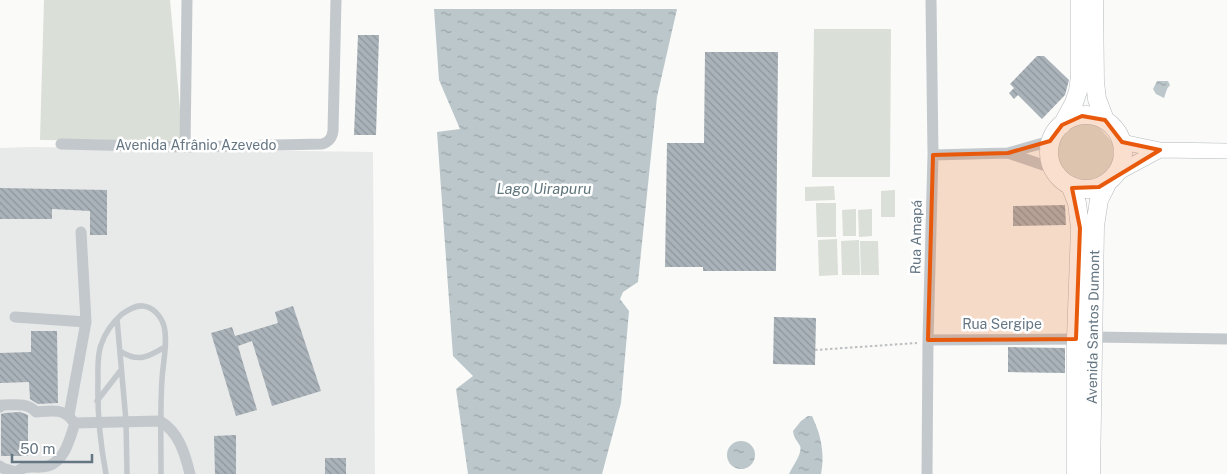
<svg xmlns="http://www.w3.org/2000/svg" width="1227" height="474" font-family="'Public Sans',sans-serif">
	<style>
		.built { fill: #e8e9e9 }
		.green { fill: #dadfd7 }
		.water { fill: url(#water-ripples) }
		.building { fill: url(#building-back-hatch) }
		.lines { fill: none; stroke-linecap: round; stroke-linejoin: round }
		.secondary-casing { stroke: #b3babf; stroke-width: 16 }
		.primary-casing { stroke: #b5babe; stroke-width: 19 }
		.path { stroke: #bbbfc2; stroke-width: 2; stroke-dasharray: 2.5 2.5; stroke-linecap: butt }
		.lane { stroke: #c3c8cc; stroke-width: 5.5 }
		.street { stroke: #c3c8cc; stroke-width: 11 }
		.secondary { stroke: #fff; stroke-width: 15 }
		.primary { stroke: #fff; stroke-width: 18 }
		.marked { fill: #e8590c; fill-opacity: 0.2; stroke: #e8590c; stroke-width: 4; stroke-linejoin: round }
		.labels { text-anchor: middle; stroke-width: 5; stroke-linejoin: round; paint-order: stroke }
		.street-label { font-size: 14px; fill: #657683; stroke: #fff }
		.water-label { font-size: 15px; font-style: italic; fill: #60757c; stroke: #fff }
	</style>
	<defs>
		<pattern id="water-ripples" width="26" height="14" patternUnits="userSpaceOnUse" patternTransform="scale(1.25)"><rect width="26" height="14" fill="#bbc7cb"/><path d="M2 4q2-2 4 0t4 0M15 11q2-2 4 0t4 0" fill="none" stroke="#9ca6aa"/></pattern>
		<pattern id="building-back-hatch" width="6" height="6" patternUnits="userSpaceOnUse" patternTransform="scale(1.25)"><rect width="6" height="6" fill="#aab3b9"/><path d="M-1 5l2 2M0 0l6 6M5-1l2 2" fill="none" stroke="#8e969c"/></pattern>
	</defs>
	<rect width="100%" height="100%" fill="#fafaf8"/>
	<path class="built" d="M31,147L373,152L375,474H0V148Z"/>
	<path class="green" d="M44,0H170L183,141L40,140Z
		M814,29H891L890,177H812Z
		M1083,121L1097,125L1113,143V166L1101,179L1083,185L1070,180L1055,164V140L1069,126Z
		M834,186L835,200L805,201V187Z
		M895,190V217H881V191Z
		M816,203H836V237H817Z
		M856,209V236H843L842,210Z
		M872,209V236L859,237L858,210Z
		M837,239L838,275L819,276L818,240Z
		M859,240L860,275H842L841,241Z
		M860,241H878L879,275H861Z"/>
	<path class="water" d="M434,9H677L657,97L638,282L623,292L620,299L629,311L621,403L602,474H468L456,389L473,376L453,356L437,132L460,129L439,80Z
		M1157,81H1168L1170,85L1167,89L1164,98L1156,94L1153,89Z
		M808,416H812C821,435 825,453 821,474H789C792,467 803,453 800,446C797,440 794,439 793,431L801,421Z
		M727 455a14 14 0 1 1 28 0a14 14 0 1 1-28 0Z"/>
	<path class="building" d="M358,35H379L376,135H354Z
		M705,52H778L776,271H703V267H665L667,143H704Z
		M1037,56H1044L1069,80L1065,95L1042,119L1018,95L1014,99L1009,93L1014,88L1010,84Z
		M0,188L107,190V235H90V211L52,209V219H0Z
		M1065,205L1066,225L1013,226V206Z
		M293,306L321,391L272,406L252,341L238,346L257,410L236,416L211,333L232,327L235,336L278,323L275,312Z
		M774,317L816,318L815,365L773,364Z
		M31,331H57L58,403L38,404L30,399L29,382L0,383V353L31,352Z
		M1008,347L1065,348V373L1008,372Z
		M20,412L28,415V456H1V414L5,413Z
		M236,435V474H215L214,436Z
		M325,458H346V474H325Z"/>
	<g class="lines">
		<defs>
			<path id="secondary" d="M1122,142L1160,150L1227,151
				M1119,172L1160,150"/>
			<path id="primary" d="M1094,0L1095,82L1097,99L1105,120
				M1049 152a37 37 0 1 1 74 0a37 37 0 1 1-74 0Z
				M1062,125L1074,103L1078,91L1080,76V0
				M1070,185L1077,203L1080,228L1076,339V474
				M1091,474L1095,226L1099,200L1108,182"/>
		</defs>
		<use href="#secondary" class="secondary-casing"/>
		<use href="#primary" class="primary-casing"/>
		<path class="path" d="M815,350L917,343"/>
		<path class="lane" d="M117,319L126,421L127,474
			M120,351C138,363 148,357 165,347
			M97,401L121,370
			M106,474C100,442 97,411 98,379C98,368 97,356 101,345C105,333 113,322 122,314C128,310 135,305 143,306C153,307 161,316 164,326C168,341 163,363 162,379C160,411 161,442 161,474"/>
		<path class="street" d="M61,144L185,147L322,144C329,142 332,138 333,131L336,0
			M185,147L187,0
			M1008,153L1052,168
			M933,155L1008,153L1050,141
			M15,317L86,322
			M1093,337L1227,339
			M928,340L1076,339
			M0,407L2,405C14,405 27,402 36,412C50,411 63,408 72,420
			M69,415L86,322L81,232
			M75,423L160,421C179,432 185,454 190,474
			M0,466L2,468L16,472
			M14,474C27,462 34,470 48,466C65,461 70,438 75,423
			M927,474L928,340L933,155L931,0"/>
		<use href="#secondary" class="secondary"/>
		<use href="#primary" class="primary"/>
	</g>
	<path class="marked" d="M1082,116L1105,120L1122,142L1160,150L1099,187L1072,188L1080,228L1076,339L928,340L933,155L1008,153L1050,141L1062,125Z"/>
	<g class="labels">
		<g class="street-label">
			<text x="196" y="150">Avenida Afrânio Azevedo</text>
			<text transform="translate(916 237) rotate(-89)" y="5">Rua Amapá</text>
			<text x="1002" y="329">Rua Sergipe</text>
			<text transform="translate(1093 327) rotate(-89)" y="5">Avenida Santos Dumont</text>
		</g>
		<g class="water-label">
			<text x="544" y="194">Lago Uirapuru</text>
		</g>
	</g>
	<path d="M12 454v8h80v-8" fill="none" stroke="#657683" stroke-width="2.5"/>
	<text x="20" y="454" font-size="15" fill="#657683" stroke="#ffffff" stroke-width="4" paint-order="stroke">50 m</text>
</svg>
